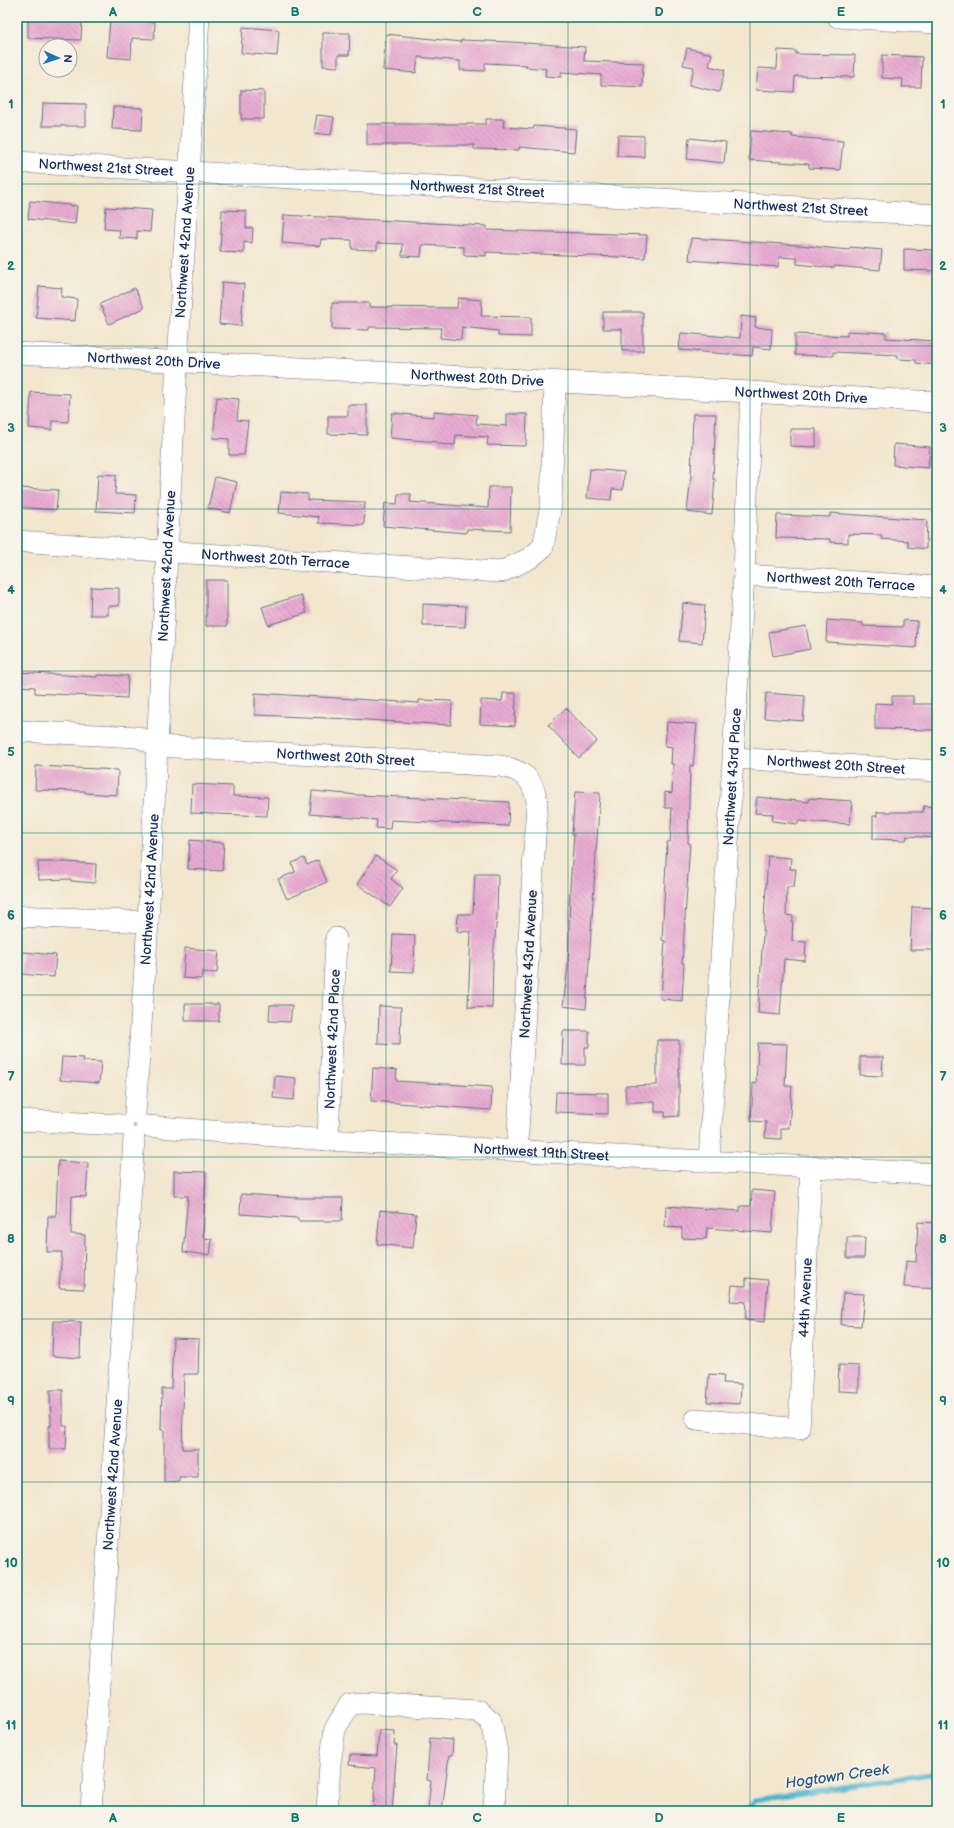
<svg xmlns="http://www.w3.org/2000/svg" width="954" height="1828" font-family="'Balsamiq Sans',sans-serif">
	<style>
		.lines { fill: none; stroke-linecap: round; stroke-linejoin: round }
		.stream { stroke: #4eb5cd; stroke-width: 5 }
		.building { fill: url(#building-back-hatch) }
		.minor-casing { stroke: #666f85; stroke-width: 22 }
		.minor { stroke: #fff; stroke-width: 21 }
		.grid { fill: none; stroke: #0f766e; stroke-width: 1; stroke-opacity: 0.55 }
		.labels { text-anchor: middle; stroke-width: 3; stroke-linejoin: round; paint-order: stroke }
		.street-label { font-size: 14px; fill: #1b2f5e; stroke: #f7f3e8 }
		.water-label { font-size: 15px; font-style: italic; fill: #2a577f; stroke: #f7f3e8 }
		.neatline { fill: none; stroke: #0f766e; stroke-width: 1.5 }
		.grid-label { font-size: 13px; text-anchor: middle; font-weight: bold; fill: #0f766e }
	</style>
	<defs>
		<pattern id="building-back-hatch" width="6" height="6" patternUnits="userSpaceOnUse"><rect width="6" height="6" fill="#e8abd1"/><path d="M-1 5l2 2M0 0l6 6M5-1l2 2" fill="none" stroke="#c693b6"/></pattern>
	</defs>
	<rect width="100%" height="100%" fill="#f7f3e8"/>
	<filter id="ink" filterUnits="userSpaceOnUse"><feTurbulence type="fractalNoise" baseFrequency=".025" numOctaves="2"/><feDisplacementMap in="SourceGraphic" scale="8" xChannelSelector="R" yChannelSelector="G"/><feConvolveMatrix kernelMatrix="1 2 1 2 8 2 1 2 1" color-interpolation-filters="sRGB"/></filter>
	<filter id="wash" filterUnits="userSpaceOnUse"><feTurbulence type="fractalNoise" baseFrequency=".012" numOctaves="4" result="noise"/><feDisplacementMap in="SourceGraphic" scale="16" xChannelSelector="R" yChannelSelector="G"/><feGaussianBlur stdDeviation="0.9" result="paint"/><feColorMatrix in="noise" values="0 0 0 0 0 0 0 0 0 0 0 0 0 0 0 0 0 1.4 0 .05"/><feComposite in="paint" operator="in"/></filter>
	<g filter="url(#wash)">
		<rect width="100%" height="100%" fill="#f2e6ce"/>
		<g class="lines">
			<path class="stream" d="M747,1811L755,1800L937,1773"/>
		</g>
		<g id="blocks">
			<path class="building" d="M28,17H82L81,40L28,38Z
				M110,19L155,22L154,39L132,38L131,59L107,57Z
				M243,27L279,30L277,56L241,53Z
				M323,33H350L349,55H338V67L323,66Z
				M386,34L461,42V40L510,42L585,47L584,61L643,63L642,87L601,85V75L561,72V77L545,76L546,69L526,67L527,65L485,63V71L460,70V61L418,57L416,73L383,70Z
				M687,48L712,54L709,66L725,70L719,92L689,85L694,67L683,65Z
				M778,50L796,51V54L855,55L854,77L795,76L794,92L756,90L758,68L777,69Z
				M882,55L922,57L921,87H902L903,79L882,78Z
				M241,90L264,91V119H241Z
				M43,103L86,104V126H42Z
				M113,107L143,108L142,130L112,129Z
				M317,115L334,117L331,135L314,133Z
				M486,119H504L503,127L533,129L534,126L576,129L574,152L519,147V150L474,149V145H367V124H486Z
				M751,131L792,134V137L843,141L840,170L809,168V164L749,160Z
				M618,135L644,136V157L617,156Z
				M689,138L726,142L724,163L687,159Z
				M30,201L77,206L75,224L28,219Z
				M106,207L152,210L150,232L137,231V239L119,238L120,230L104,229Z
				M222,210L246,211V228H253L252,243L244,242V253L220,252Z
				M284,215L487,226V230L647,235L645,258L486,252V256L464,255V247L422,245L421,257L402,256L403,244L377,243V250L352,249V240L321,239L320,246L282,243Z
				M691,238L799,245L849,250L850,247L882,250L880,270L835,266L834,268L797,264V258L779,257L778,267L689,260Z
				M904,249L937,250V271L904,270Z
				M222,282L244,284L241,326L219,324Z
				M39,286L62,288L61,297L77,299L75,321L36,318Z
				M135,288L144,308L109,324L100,304Z
				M458,298L482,300L481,316L531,317V337L498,336V331L462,327L461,340L440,338L441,328L369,327V330L332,329V303H369V307L457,308Z
				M603,312H643V351H622V329H603Z
				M741,316L756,318L755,327L772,329L771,349L753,347L752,356L679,350L681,333L740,338Z
				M847,331L886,333V338L937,341V365L916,363V360L898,359V355L833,352V356L795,355V334L847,336Z
				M31,392L70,394L68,422L52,421V430L29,428Z
				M217,397L239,399L237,420L248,421L244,455H229V439L213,438Z
				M348,405H367V435L328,434V416H348Z
				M434,411L477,415L476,424L507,426V414H527L526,446L487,445L488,437L456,435L455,445L438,444V442L390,438L392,413L434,417Z
				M693,414H716L713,479H715L712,515L687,512L691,477Z
				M790,429H816V447L790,446Z
				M894,444L930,447L928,468L893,465Z
				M590,469L624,472L623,490L612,489L611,500L587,498Z
				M98,474L116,475L115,494L136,495L135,513L96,511Z
				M215,477L237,482L230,513L208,508Z
				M489,487H511L510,531L467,529L466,533L383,526L385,503L397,504L398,494H411L410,502L488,508Z
				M20,488L58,490L56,510L19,507Z
				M281,492L308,494V500L365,502L364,525L318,523L319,517L279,513Z
				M830,513L927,520L926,549L908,547V541L881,539L882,535L848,534V543L830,542V539L776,538L777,515L830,517Z
				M206,580H227V626H206Z
				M91,587L119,588V606H108V615H90Z
				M301,595L307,613L268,625L262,607Z
				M683,603L705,605L702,643L679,641Z
				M423,604L466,606L465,627L423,626Z
				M827,620L863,623V626L903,627V620L917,621L916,648L826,642Z
				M806,626L810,649L773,656L769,632Z
				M17,672L97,677V675L128,676L127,698L35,693V687L17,686Z
				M255,693L419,703V700L452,701L451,725L351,719L255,715Z
				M503,693H516L515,726L480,724L481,700L502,701Z
				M766,693L805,696L803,721L764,718Z
				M892,696H913V704H937V730L875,729V703L892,704Z
				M566,708L597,741L579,758L548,725Z
				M667,722L697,724L693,766L690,765L688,843H690L682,963H684L682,1001L661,999L665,941L662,940L667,842H670L672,808H665V792L672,793L673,764H671L672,747L665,746Z
				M36,766L118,770L117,795L85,793V791L35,790Z
				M192,784L233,786V796L268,797L267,816L191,813Z
				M312,791L359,795L509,802L508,826L391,820L390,829L376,828L377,820L310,814Z
				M575,792L600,793L586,1009L563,1006L568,966L570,888L574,834H572Z
				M757,797L809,802V798L852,801L850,824L798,821V824L772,821L773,814L755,813Z
				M924,806L937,807V838L907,836L906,840L873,839V816H877V812H923Z
				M190,840L224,843L222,871L188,869Z
				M376,856L397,870L391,879L403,888L390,907L357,884Z
				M768,856L791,858L790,869H796L794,887H787L786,915L793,916L792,941L806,942L805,961L784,959L780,1015L758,1013Z
				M304,858L307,865L318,860L327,882L287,899L278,879L295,872L292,863Z
				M38,862H66L96,864L95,883L71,881V879L39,880Z
				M475,874H498L497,916L493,957L492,1008L468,1007L471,932L457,931L458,914H473Z
				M912,907L937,908V950H910Z
				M393,934L415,935L414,972L391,971Z
				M185,948L219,951L217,973L202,972L201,979L183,978Z
				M23,952L56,955L54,977L21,974Z
				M185,1004H219V1021H185Z
				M270,1005H292L290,1022L269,1021Z
				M379,1006L401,1007L400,1045L378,1044Z
				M563,1031H589V1047H585V1065H562Z
				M657,1040H679V1116L665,1117V1112H655V1102H626L625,1086L657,1085Z
				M758,1043L787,1044L785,1086H792L789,1128H781V1139L765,1138L766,1122L751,1121L753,1083L756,1084Z
				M62,1057L84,1058L83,1061L101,1062L99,1083L60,1080Z
				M860,1057H883L882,1076L860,1075Z
				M373,1068L397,1070L396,1081L492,1087L491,1110L371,1101Z
				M275,1076L296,1078L294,1100L273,1098Z
				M556,1092L608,1093V1114L555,1112Z
				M58,1161L88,1163L86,1197L72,1196L71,1234L85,1235L84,1289L59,1288L62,1252H47L48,1216H56Z
				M174,1171L206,1172L203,1238L212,1239L210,1255L183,1252L188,1196H174Z
				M752,1190L775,1192L772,1233L707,1228L706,1239L682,1238V1228L665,1227L666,1206L740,1211V1206H751Z
				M241,1194L298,1198H343L342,1221H298V1218L240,1214Z
				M380,1210L416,1214L413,1248L377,1244Z
				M918,1222L937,1223L935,1254H937V1289L904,1287L906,1261L916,1262Z
				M847,1237H865L864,1258H847Z
				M746,1278L768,1280L765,1322L745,1320L746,1302L730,1301L732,1285L746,1286Z
				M843,1293L864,1294L861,1326L841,1325Z
				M53,1321L81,1322L80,1358L52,1356Z
				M173,1338L199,1339L198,1374H184L182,1449H198V1477H179V1481L164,1482V1430H161L162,1389H171Z
				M839,1365L859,1366V1392L838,1391Z
				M709,1374L724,1375L723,1383L741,1384L740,1404L707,1402Z
				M50,1390H63V1426H67L66,1449H49V1426H51Z
				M379,1730L395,1731L394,1745H397L392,1811H373L376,1768L349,1765L350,1755L377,1756Z
				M430,1738L453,1740L452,1756H449L442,1811H429V1808H428L431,1781L427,1780Z"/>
		</g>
	</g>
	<g filter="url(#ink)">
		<use href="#blocks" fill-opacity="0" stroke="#666f85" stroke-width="1"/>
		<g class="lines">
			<defs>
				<g id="minor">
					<path d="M838,17L937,23"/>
					<path id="s1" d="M17,162L937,215"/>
					<path id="s2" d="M17,353L937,402"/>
					<path id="s3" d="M17,541L292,560L501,572L530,558L543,547L551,505L555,383"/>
					<path id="s4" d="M744,575L937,587"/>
					<path id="s5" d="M17,731L138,737L158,746L501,766C523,771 533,778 537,801L517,1150"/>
					<path id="s6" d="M734,758L937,771"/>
					<path d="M17,916L148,922"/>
					<path id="s7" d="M135,1114L148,922L177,362L199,17"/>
					<path d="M17,1120L123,1125"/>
					<path id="s8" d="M146,1126L328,1140L937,1174"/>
					<path id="s9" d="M328,1140L336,938"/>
					<path id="s10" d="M709,1161L744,575L751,392"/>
					<path id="s11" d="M696,1419L799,1429L811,1167"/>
					<path id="s12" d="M91,1811L134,1138"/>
					<path d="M327,1811L330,1764L335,1729L350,1704L363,1703L477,1710L491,1721L497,1752L494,1811"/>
				</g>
			</defs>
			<use href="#minor" class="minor-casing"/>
			<use href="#minor" class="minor"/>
		</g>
	</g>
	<path class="grid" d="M204,17V1811M386,17V1811M568,17V1811M750,17V1811M17,184H937M17,346H937M17,509H937M17,671H937M17,833H937M17,995H937M17,1157H937M17,1319H937M17,1482H937M17,1644H937"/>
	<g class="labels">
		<g class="street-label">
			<text dy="5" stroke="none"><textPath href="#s1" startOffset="89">Northwest 21st Street</textPath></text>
			<text dy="5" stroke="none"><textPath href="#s1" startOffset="461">Northwest 21st Street</textPath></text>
			<text dy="5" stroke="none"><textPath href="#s1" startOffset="785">Northwest 21st Street</textPath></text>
			<text dy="5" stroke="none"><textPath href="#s7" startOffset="873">Northwest 42nd Avenue</textPath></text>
			<text dy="5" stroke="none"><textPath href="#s2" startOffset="137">Northwest 20th Drive</textPath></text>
			<text dy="5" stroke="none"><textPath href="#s2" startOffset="461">Northwest 20th Drive</textPath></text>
			<text dy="5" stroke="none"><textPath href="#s2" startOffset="785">Northwest 20th Drive</textPath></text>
			<text dy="5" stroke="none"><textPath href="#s3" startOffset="259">Northwest 20th Terrace</textPath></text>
			<text dy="5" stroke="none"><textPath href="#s7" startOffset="549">Northwest 42nd Avenue</textPath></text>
			<text dy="5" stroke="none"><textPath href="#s4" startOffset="97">Northwest 20th Terrace</textPath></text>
			<text dy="5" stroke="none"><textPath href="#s5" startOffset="331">Northwest 20th Street</textPath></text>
			<text dy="5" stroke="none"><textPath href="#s6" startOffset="102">Northwest 20th Street</textPath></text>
			<text dy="5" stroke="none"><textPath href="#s10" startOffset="385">Northwest 43rd Place</textPath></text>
			<text dy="5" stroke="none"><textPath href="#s7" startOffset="225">Northwest 42nd Avenue</textPath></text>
			<text transform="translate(528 964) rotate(-87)" y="5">Northwest 43rd Avenue</text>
			<text dy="5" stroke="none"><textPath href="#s9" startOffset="101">Northwest 42nd Place</textPath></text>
			<text dy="5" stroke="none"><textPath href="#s8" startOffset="396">Northwest 19th Street</textPath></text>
			<text dy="5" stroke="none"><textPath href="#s11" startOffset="235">44th Avenue</textPath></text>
			<text dy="5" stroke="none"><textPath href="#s12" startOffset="337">Northwest 42nd Avenue</textPath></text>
		</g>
		<g class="water-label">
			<text transform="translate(837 1776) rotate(-8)" y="5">Hogtown Creek</text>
		</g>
	</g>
	<rect width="954" height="1828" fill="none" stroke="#f7f3e8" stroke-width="44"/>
	<g transform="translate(58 58) rotate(93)"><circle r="19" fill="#f7f3e8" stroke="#9fa5b1"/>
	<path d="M0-3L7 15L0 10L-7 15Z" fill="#1f6fb2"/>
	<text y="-6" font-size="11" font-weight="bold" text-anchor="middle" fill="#1b2f5e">N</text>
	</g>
	<rect x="22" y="22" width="910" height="1784" class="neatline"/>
	<g class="grid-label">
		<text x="113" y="16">A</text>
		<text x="295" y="16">B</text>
		<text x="477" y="16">C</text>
		<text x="659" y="16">D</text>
		<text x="841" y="16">E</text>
		<text x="11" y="108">1</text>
		<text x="943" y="108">1</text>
		<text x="11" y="270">2</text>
		<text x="943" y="270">2</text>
		<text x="11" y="432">3</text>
		<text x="943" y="432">3</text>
		<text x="11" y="594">4</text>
		<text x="943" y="594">4</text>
		<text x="11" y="756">5</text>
		<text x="943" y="756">5</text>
		<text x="11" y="919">6</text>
		<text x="943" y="919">6</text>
		<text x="11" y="1081">7</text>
		<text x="943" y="1081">7</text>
		<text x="11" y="1243">8</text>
		<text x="943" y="1243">8</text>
		<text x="11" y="1405">9</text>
		<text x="943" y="1405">9</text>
		<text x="11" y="1567">10</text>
		<text x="943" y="1567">10</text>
		<text x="11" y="1729">11</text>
		<text x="943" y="1729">11</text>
		<text x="113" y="1822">A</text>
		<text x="295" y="1822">B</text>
		<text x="477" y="1822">C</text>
		<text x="659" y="1822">D</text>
		<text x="841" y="1822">E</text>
	</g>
</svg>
